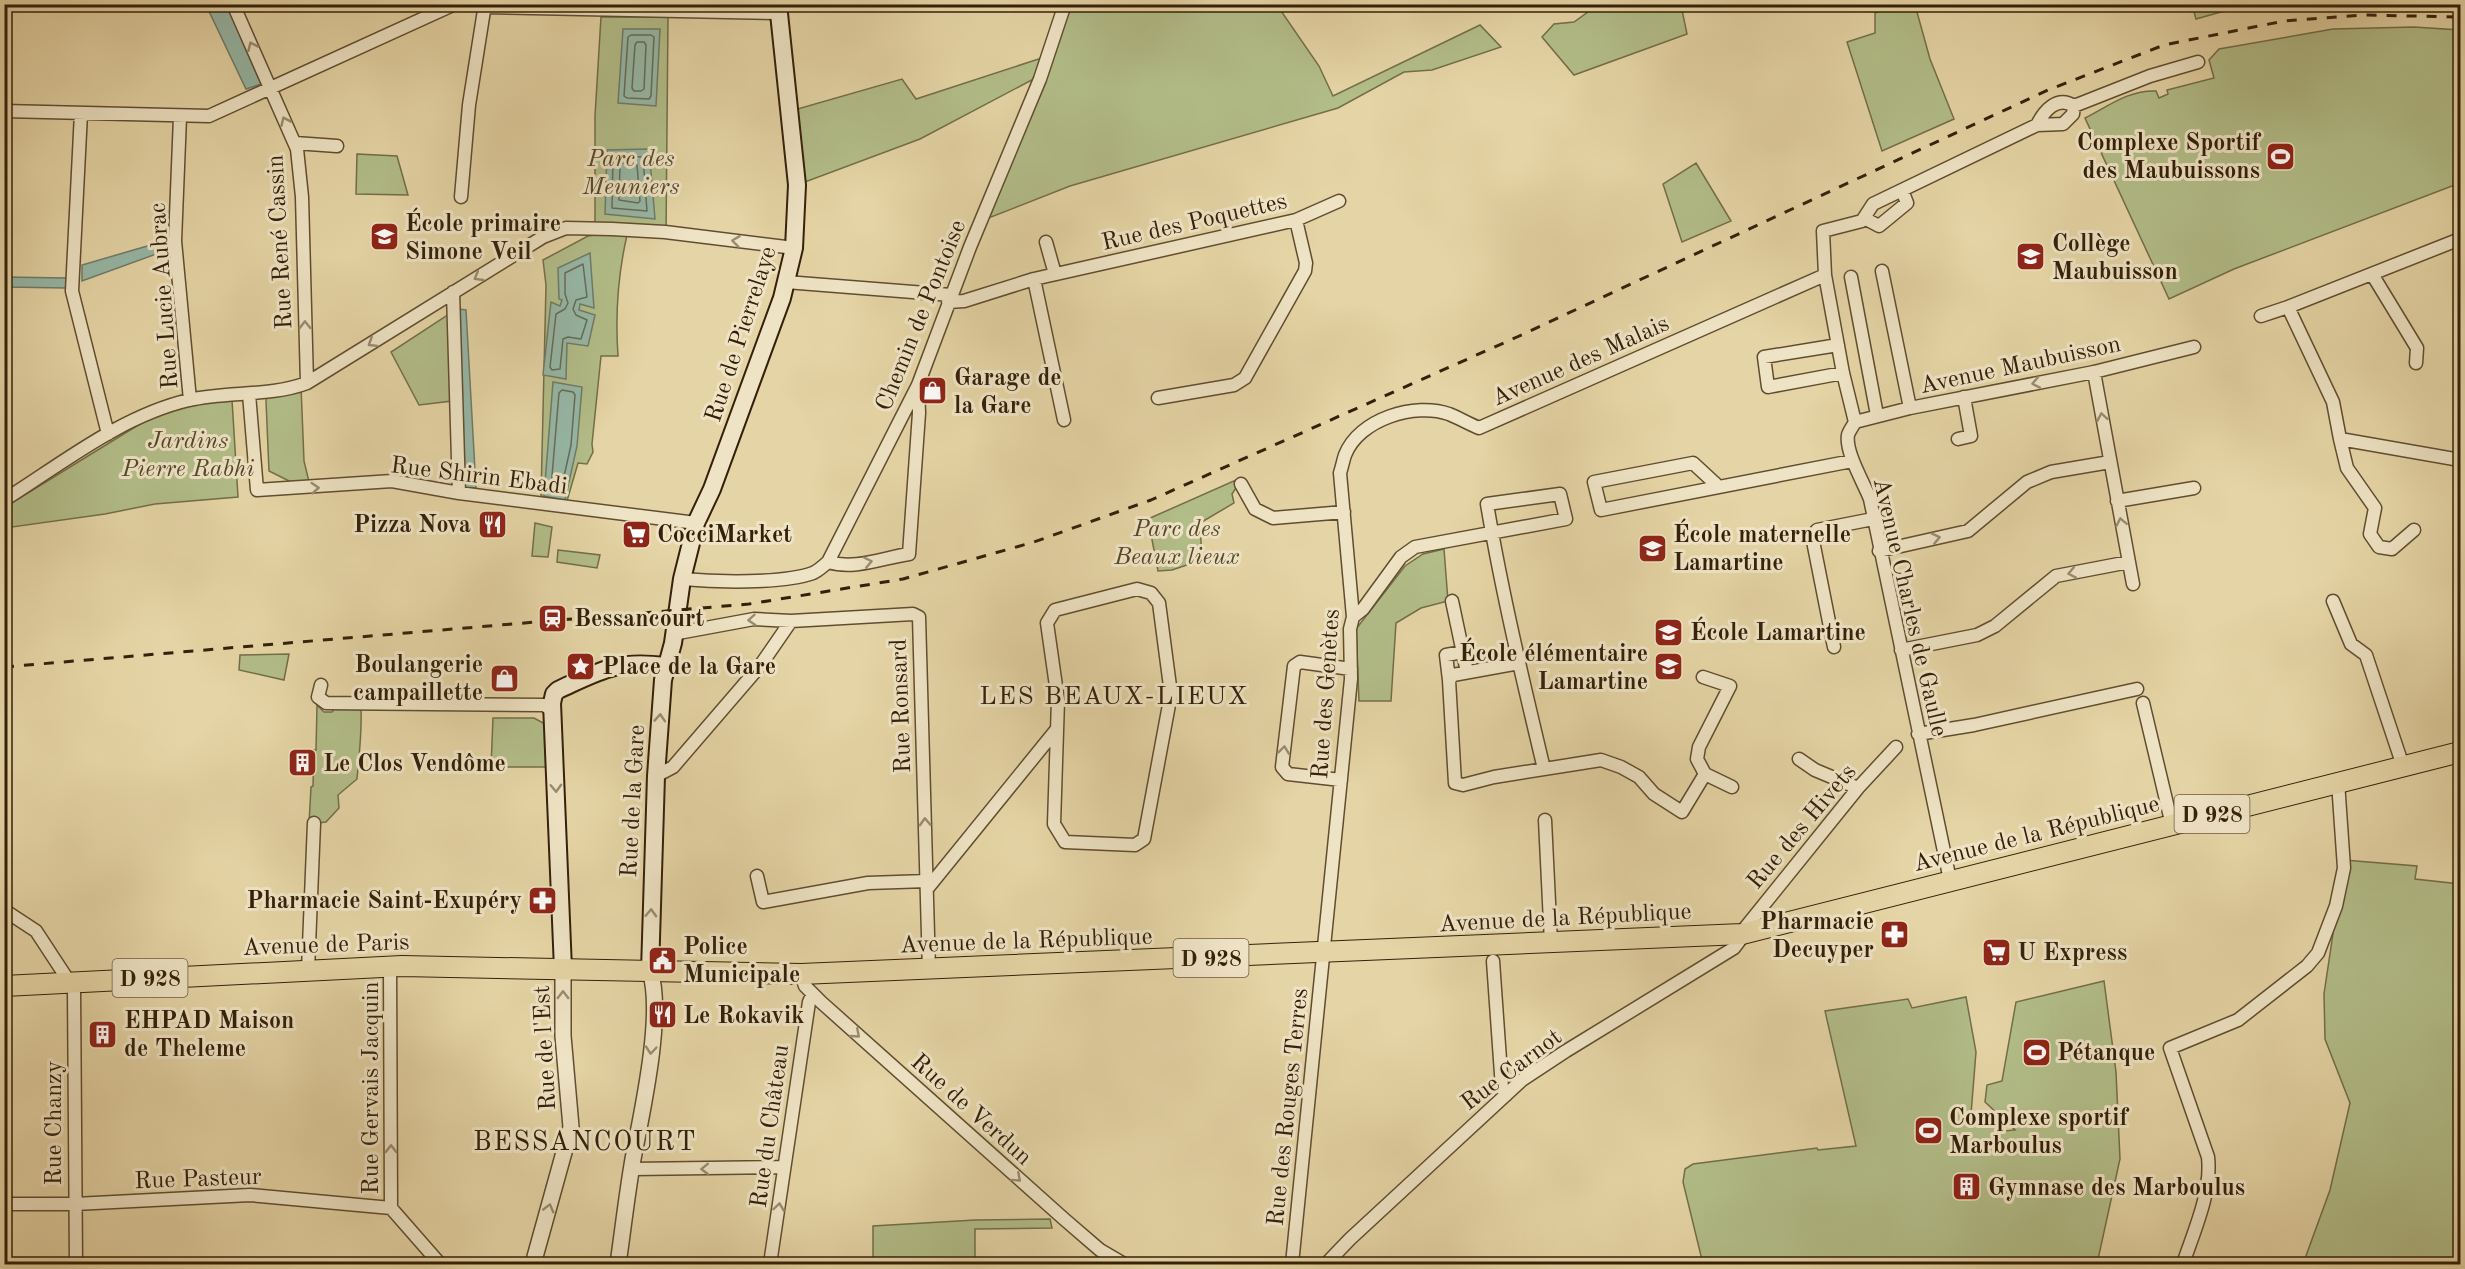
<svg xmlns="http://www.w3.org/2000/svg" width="2465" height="1269" font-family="'Old Standard TT',serif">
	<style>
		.green { fill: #b2bd88; stroke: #736e49; stroke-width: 1.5 }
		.water { fill: #96b8a7; stroke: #6f7b68; stroke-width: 1.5 }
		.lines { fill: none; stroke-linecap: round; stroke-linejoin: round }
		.shore { stroke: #656c58; stroke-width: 1.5 }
		.minor-casing { stroke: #604d31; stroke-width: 15 }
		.tertiary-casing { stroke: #604d31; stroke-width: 18 }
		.secondary-casing { stroke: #34200a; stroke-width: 20 }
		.primary-casing { stroke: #34200a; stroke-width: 22 }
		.minor { stroke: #eee3c4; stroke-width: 12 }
		.tertiary { stroke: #eee3c4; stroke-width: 15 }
		.secondary { stroke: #eee3c4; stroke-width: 16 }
		.primary { stroke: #e5d4a5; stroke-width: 20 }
		.rail { stroke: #34200a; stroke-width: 3; stroke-dasharray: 10 10; stroke-linecap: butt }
		.oneway { stroke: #9a8b70 }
		.labels { text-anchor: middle; stroke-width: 6; stroke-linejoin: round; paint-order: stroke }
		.shield { fill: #eee3c4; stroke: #6c5a42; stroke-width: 1.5 }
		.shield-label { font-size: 22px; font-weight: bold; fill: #34200a }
		.poi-label { font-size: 24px; font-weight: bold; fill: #34200a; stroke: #eee3c4; text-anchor: start }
		.park-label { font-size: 24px; font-style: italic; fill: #54472a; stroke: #eee3c4 }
		.street-label { font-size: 24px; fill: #34200a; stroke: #eee3c4 }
		.neighbourhood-label { font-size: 26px; letter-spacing: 1.5px; fill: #34200a; stroke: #eee3c4 }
		.quarter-label { font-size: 27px; letter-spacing: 1.5px; fill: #34200a; stroke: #eee3c4 }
	</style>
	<rect width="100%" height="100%" fill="#e5d4a5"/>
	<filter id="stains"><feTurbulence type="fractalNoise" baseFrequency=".00333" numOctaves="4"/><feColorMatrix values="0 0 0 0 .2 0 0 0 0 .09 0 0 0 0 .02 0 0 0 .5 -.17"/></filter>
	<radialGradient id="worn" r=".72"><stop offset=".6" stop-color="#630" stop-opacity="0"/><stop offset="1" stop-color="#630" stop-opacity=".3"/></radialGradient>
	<path class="green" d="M1599,4L1681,5L1687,34L1574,75L1542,37L1554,24L1574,22Z
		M1900,4L1915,5L1930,59L1954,119L1882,151L1847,42L1875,33V13Z
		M1066,5H1277L1319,66L1333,96L1480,25L1501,47L1432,70L1404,72L1338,108L1070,186L981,221L1045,73L920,139L797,185L787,112L902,79L916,99L1051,55Z
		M2192,5V4L2277,5L2235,8L2196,19Z
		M601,17H668L666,236L628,231C618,272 615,313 618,356H601L592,444L593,452L587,464L578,463L567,501L541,496L546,285L543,260L588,236L623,231L595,229V116Z
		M2414,27L2460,30V183L2234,269L2169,299L2085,118C2109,106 2128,90 2156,91L2159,98L2168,94L2167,90L2214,78L2209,60L2219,49L2333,29Z
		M357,154L397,156L408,195L356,194Z
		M1696,163L1731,221L1682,242L1663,184Z
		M449,314L452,401L419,405L391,352Z
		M301,386L304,461L310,486L303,488L269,471L266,401L267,395Z
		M232,400L238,497L155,504L105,514L5,528V507L148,419L191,404Z
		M1236,480L1238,485L1232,494L1234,503L1200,523L1202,560L1172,570L1158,571L1148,519Z
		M535,523L552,527L548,557L532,556Z
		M1444,549L1448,601L1421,608L1396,623L1391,701H1359L1356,629L1405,566L1423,554Z
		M558,550L600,555L597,568L557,562Z
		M289,654L284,680L239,670L240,655Z
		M317,705L324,712H332L335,708L361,710C362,734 359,755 357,779L338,795L339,808L326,822L309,824L311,787L313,786L314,750H316Z
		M493,718H534L545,724L546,767H491Z
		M2344,860L2417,866L2415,879L2460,884V1264H2303L2330,1190L2350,1103L2325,1039L2324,994Z
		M2104,981L2116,1072L2120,1159L2097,1264H1703L1683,1182L1685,1169L1693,1164L1817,1148L1818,1150L1856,1146L1825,1011L1908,999L1912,1008L1966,997L1976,1052L1971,1114L1983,1113L2004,1131L2015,1130L1985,1102L1987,1085L2002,1081L2016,1002Z
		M1050,1219L1052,1228L975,1229V1264H873V1226L975,1220Z"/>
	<path class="water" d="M206,5H227L261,84L246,89Z
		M623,29H660L656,106L618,103Z
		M649,149L655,219L605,214L607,150Z
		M168,240L170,249L82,281V265Z
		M590,253L594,308L580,304L579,310L595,315L588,346L567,343L566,379L543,375L551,302L560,306L562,300L559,299L558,268Z
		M5,277L66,278V288L5,287Z
		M459,309L466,310L476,488L464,487Z
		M553,382L582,387L577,446L565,500L544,496Z"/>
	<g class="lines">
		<path class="shore" d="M631,35H651L654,37L651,96L649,99L627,98L624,96L628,37Z
			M637,42H644L646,45L644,89L641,91H634L632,88L635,45Z
			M616,156L643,157L647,211L612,208L613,158Z
			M623,163L637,165L640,201L638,203L619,200L620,165Z
			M583,264L587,297L576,300L573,309L576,315L587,320L581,339L568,337L563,339L560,369L552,370L550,367L556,314L565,309L568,303L565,294V273Z
			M562,390L573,392L575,395L571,445L561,490L558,493L552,491L551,488L559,393Z"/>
		<defs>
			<path id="minor" d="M233,4L297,149L302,197L307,383
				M484,7L779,13
				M4,111L209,116L455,4
				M81,113L72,291L108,434
				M180,117L175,241L190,400
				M2037,125L2063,124L2073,114L2074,106
				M295,143L337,146
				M461,197L469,105L485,4
				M1864,218L1879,226L1907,203L1902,190
				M2460,239L2288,307L2333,402L2340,439L2460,460
				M1046,242L1055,274
				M1882,271L1910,408
				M2372,274L2417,348L2416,363
				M1851,277L1877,415
				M1034,279L1064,420
				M786,282L951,295
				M453,292L459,493
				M948,302L964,301L1034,279L1296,220L1339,201
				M2261,316L2288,307
				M1838,345L1764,357L1768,387L1843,373
				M2094,372L2133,584
				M249,394L257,490L392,481L459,493L696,523
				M1158,398L1234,385L1245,378L1305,271L1306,263L1296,220
				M1855,422L1910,408L2094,372L2194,347
				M1958,439L1971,436L1964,397
				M2340,439L2347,468L2375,508L2370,534L2379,547L2392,549L2414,530
				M1241,484L1255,509L1273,518L1344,512
				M1719,487L1693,463L1594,482L1601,510L1852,461
				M4,500C63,463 121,416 189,400C228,391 269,397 307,383L543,237L566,228L612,229L665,232L794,248
				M2117,501L2194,488
				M1879,551L1968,531L2027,482L2051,472L2110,462
				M828,562C855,570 882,558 909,554L919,413L918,386
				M682,579C716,582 782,584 813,573C818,571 823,566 828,562L918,385L970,247L1040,79L1065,4
				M1137,589L1151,593L1159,603L1171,694L1144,839L1135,845L1065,842L1054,824L1058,700L1047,623L1055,610Z
				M1452,601L1467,672
				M2333,601L2351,644L2366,655L2403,766
				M1353,617L1363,609L1401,557L1415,547L1566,519L1560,494L1487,504C1502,593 1523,681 1544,769
				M673,634L754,619L791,621L913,614L919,617L929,970
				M1834,647L1812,536L1817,530L1873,519
				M1901,650L1977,635L1995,626L2056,576L2129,562
				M1519,663L1453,675L1449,680L1455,783L1463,785L1494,777L1601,760L1621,767L1639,777L1654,794L1682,812L1705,774L1732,787
				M1703,677L1730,686L1699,747L1697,759L1705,774
				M1449,680L1446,655L1463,652
				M321,685L318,697L326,703L544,705L553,711
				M2143,703L2172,825
				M1918,734L1974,725L2137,689
				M1799,759L1815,770L1858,788
				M656,776L673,767L760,666L791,621
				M1341,780L1288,774L1282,767L1294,666L1300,662L1351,669
				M1545,820L1551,943
				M757,876L763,902L868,883L927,881
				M1950,880L1870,499C1864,483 1845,452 1848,435C1849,431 1853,426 1855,422L1843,373L1825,275L1823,231L1862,221L1873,204L2037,125C2044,111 2057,95 2074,106L2150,76L2198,62
				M927,889L1056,730
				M4,910L36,931L74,989L76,1264
				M1493,961L1502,1088L1506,1095
				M390,966L391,1208L440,1264
				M308,970L314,823
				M801,974L805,986L821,1002L1064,1219L1100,1250L1124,1264
				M632,1169L784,1167
				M4,1204H75L250,1195L391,1208
				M770,1264L809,1002L812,995
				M1292,1264L1351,679L1350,629L1353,617L1340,473C1342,467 1343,461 1345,455C1359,419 1415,402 1449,414C1459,418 1469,424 1479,428L1825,275
				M1326,1264L1350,1239L1522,1080L1566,1051L1734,948L1740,940L1745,928L1858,788L1896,747
				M2183,1264C2194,1231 2212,1192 2208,1157L2170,1048L2238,1020L2307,966L2318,953L2336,906L2344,868L2338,782"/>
			<path id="tertiary" d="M533,1264L571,1127L563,1036V969
				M618,1264C623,1229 627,1194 633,1159C642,1112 664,1014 650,971"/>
			<path id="secondary" d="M563,969L552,703L554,694L558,690C602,670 616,660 665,666
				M650,971L656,776L663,680L673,643L682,579L696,523L712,489L782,298L794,248L797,185L778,4"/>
			<path id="primary" d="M4,986L402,966L801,974L1742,934L2460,752"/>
		</defs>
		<use href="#minor" class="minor-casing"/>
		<use href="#tertiary" class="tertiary-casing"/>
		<use href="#secondary" class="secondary-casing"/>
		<use href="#primary" class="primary-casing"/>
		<use href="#minor" class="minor"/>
		<use href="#tertiary" class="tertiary"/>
		<use href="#secondary" class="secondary"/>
		<use href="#primary" class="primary"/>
		<path class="rail" d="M4,667L749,604L903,579L1034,542L1151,500L1517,337L2048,90L2164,45L2284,21L2364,15L2460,17"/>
	</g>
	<defs><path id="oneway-chevron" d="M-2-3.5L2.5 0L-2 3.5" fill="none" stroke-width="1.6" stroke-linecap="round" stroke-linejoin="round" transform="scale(1.5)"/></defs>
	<g class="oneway">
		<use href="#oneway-chevron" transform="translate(252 46) rotate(-114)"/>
		<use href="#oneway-chevron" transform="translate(285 121) rotate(-114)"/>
		<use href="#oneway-chevron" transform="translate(736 241) rotate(-173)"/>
		<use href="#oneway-chevron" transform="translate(478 277) rotate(149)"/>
		<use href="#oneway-chevron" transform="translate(305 325) rotate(-91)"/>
		<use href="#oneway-chevron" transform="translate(372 343) rotate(148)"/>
		<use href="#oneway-chevron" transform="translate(2036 383) rotate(169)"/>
		<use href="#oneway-chevron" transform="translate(2102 417) rotate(-100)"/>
		<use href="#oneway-chevron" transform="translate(315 488) rotate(-4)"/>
		<use href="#oneway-chevron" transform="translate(2121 522) rotate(-101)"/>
		<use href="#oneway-chevron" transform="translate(1936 538) rotate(-13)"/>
		<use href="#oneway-chevron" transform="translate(868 562) rotate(-12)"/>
		<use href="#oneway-chevron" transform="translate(2072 573) rotate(169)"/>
		<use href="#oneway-chevron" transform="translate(752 620) rotate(175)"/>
		<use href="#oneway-chevron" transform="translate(660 718) rotate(-86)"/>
		<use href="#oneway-chevron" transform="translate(1284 750) rotate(-83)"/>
		<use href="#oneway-chevron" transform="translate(556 788) rotate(88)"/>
		<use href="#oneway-chevron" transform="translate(925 822) rotate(-92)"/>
		<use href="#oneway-chevron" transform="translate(651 913) rotate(-88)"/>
		<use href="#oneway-chevron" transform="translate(563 995) rotate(-90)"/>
		<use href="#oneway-chevron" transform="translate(856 1034) rotate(41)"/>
		<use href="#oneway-chevron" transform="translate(651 1050) rotate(95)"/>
		<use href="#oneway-chevron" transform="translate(391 1149) rotate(-90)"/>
		<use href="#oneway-chevron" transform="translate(705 1169) rotate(179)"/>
		<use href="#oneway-chevron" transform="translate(1017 1178) rotate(42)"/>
		<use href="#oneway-chevron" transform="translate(779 1207) rotate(-82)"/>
		<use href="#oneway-chevron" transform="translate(549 1208) rotate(-75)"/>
	</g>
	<defs>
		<symbol id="stadium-square" viewBox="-11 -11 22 22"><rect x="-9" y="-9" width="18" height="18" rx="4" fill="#8f2418" stroke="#eee3c4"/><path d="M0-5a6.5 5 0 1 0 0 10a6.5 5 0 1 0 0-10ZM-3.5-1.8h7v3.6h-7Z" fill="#fff"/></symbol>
		<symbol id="school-square" viewBox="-11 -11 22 22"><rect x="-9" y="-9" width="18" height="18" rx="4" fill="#8f2418" stroke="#eee3c4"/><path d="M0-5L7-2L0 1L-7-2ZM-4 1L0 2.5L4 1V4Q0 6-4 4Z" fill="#fff"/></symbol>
		<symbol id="shop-square" viewBox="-11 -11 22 22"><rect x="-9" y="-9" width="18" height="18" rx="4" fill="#8f2418" stroke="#eee3c4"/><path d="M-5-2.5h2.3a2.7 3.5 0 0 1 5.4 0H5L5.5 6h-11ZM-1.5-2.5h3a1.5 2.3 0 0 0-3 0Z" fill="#fff"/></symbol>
		<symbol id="restaurant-square" viewBox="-11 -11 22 22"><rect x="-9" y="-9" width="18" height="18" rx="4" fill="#8f2418" stroke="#eee3c4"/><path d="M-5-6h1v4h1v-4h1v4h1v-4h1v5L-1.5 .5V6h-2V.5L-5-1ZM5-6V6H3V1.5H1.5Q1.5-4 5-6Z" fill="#fff"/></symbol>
		<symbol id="supermarket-square" viewBox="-11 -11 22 22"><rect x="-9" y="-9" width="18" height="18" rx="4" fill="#8f2418" stroke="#eee3c4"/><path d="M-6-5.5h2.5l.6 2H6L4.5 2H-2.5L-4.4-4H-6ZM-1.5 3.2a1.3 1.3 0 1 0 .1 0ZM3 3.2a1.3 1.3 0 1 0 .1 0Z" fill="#fff"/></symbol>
		<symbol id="station-square" viewBox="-11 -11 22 22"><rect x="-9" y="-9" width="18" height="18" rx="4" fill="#8f2418" stroke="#eee3c4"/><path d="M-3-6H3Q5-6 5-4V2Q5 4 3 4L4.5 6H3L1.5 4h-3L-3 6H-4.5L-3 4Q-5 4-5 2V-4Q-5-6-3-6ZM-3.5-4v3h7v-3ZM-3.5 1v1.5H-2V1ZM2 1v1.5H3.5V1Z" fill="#fff"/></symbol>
		<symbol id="sight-square" viewBox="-11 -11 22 22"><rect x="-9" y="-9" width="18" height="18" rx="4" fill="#8f2418" stroke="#eee3c4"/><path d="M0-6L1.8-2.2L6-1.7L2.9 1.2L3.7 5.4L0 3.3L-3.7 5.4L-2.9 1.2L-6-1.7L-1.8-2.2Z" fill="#fff"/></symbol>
		<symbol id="building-square" viewBox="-11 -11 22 22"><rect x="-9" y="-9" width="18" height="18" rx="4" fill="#8f2418" stroke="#eee3c4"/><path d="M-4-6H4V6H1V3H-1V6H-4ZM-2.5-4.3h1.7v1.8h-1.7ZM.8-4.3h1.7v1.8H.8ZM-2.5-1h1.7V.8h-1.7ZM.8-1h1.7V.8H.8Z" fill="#fff"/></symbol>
		<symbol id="pharmacy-square" viewBox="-11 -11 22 22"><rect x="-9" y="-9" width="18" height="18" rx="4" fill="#8f2418" stroke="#eee3c4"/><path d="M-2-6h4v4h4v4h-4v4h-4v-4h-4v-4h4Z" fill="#fff"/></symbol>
		<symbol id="civic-square" viewBox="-11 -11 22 22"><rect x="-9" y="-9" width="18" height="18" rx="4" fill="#8f2418" stroke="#eee3c4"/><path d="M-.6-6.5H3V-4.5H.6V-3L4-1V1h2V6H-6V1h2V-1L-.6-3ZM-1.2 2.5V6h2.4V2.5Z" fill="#fff"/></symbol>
	</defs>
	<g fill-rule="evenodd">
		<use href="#stadium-square" x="2264" y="140" width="33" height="33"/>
		<use href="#school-square" x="368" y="220" width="33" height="33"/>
		<use href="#school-square" x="2014" y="240" width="33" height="33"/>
		<use href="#shop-square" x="916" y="374" width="33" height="33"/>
		<use href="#restaurant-square" x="476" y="508" width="33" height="33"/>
		<use href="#supermarket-square" x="620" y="518" width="33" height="33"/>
		<use href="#school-square" x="1636" y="532" width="33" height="33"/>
		<use href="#station-square" x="536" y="602" width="33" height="33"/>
		<use href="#school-square" x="1652" y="616" width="33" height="33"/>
		<use href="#sight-square" x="564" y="650" width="33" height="33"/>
		<use href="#school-square" x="1652" y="650" width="33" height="33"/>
		<use href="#shop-square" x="488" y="662" width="33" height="33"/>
		<use href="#building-square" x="286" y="746" width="33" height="33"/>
		<use href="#pharmacy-square" x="526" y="884" width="33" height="33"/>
		<use href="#pharmacy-square" x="1878" y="918" width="33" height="33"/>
		<use href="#supermarket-square" x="1980" y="936" width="33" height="33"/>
		<use href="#civic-square" x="646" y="944" width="33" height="33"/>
		<use href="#restaurant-square" x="646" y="998" width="33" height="33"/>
		<use href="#building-square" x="86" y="1018" width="33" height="33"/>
		<use href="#stadium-square" x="2020" y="1036" width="33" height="33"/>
		<use href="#stadium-square" x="1912" y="1114" width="33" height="33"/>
		<use href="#building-square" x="1950" y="1170" width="33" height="33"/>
	</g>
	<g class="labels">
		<g class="shield">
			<rect x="2174.5" y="795" width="75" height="38" rx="4.5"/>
			<rect x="1173.5" y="939" width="75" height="38" rx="4.5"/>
			<rect x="112.5" y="959" width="75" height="38" rx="4.5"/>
		</g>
		<g class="shield-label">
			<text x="2212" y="822">D 928</text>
			<text x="1211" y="966">D 928</text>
			<text x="150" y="986">D 928</text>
		</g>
		<g class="poi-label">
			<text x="2260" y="150" text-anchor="end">Complexe Sportif<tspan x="2260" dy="28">des Maubuissons</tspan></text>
			<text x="405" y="231">École primaire<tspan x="405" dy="28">Simone Veil</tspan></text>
			<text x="2052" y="251">Collège<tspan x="2052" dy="28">Maubuisson</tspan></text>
			<text x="954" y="385">Garage de<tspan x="954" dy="28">la Gare</tspan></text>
			<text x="471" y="532" text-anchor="end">Pizza Nova</text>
			<text x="657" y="542">CocciMarket</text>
			<text x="1673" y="542">École maternelle<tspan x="1673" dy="28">Lamartine</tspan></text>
			<text x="574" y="626">Bessancourt</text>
			<text x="1690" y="640">École Lamartine</text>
			<text x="1648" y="661" text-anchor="end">École élémentaire<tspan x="1648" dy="28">Lamartine</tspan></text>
			<text x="483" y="672" text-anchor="end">Boulangerie<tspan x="483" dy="28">campaillette</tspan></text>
			<text x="602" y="674">Place de la Gare</text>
			<text x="323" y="771">Le Clos Vendôme</text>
			<text x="522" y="908" text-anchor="end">Pharmacie Saint-Exupéry</text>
			<text x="1874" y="929" text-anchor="end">Pharmacie<tspan x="1874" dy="28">Decuyper</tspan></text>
			<text x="683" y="954">Police<tspan x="683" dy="28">Municipale</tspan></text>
			<text x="2017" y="960">U Express</text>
			<text x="683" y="1023">Le Rokavik</text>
			<text x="124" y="1028">EHPAD Maison<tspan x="124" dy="28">de Theleme</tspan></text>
			<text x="2057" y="1060">Pétanque</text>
			<text x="1949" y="1125">Complexe sportif<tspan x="1949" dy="28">Marboulus</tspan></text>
			<text x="1988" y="1195">Gymnase des Marboulus</text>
		</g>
		<g class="park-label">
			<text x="631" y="166">Parc des<tspan x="631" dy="28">Meuniers</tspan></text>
			<text x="188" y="448">Jardins<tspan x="188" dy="28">Pierre Rabhi</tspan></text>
			<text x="1177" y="536">Parc des<tspan x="1177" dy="28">Beaux lieux</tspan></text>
		</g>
		<g class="street-label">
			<text transform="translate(1194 221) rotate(-13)" y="8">Rue des Poquettes</text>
			<text transform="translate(279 242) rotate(-93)" y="8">Rue René Cassin</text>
			<text transform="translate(163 296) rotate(-94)" y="8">Rue Lucie Aubrac</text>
			<text transform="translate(920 315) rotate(-68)" y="8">Chemin de Pontoise</text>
			<text transform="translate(740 334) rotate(-72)" y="8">Rue de Pierrelaye</text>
			<text transform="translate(1580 360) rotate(-24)" y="8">Avenue des Malais</text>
			<text transform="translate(2020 364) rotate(-12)" y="8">Avenue Maubuisson</text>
			<text transform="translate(479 475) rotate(7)" y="8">Rue Shirin Ebadi</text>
			<text transform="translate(1911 607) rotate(77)" y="8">Avenue Charles de Gaulle</text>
			<text transform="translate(1325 694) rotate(-86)" y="8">Rue des Genètes</text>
			<text transform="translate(900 706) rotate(-92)" y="8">Rue Ronsard</text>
			<text transform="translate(632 801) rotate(-87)" y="8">Rue de la Gare</text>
			<text transform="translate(1801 826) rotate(-50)" y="8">Rue des Hivets</text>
			<text transform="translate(2036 833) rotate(-14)" y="8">Avenue de la République</text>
			<text transform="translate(1565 917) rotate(-3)" y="8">Avenue de la République</text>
			<text transform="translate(1026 940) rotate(-2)" y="8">Avenue de la République</text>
			<text transform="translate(326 944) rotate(-2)" y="8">Avenue de Paris</text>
			<text transform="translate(544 1048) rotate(-93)" y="8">Rue de l'Est</text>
			<text transform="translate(1511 1069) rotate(-37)" y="8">Rue Carnot</text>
			<text transform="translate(370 1088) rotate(-90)" y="8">Rue Gervais Jacquin</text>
			<text transform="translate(1287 1107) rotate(-84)" y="8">Rue des Rouges Terres</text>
			<text transform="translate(972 1109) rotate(42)" y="8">Rue de Verdun</text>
			<text transform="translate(53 1123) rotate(-90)" y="8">Rue Chanzy</text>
			<text transform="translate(769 1126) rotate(-82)" y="8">Rue du Château</text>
			<text transform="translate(198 1178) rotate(-2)" y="8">Rue Pasteur</text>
		</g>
		<g class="neighbourhood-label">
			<text x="1114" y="704">LES BEAUX-LIEUX</text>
		</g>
		<g class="quarter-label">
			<text x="585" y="1150">BESSANCOURT</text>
		</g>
	</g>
	<rect width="2465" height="1269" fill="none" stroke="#e5d4a5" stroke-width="24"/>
	<rect x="6" y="6" width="2453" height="1257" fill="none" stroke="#34200a" stroke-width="3"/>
	<rect x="12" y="12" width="2441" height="1245" fill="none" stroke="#34200a" stroke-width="1.5"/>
	<rect width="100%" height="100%" filter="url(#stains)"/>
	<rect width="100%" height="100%" fill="url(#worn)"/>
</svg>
